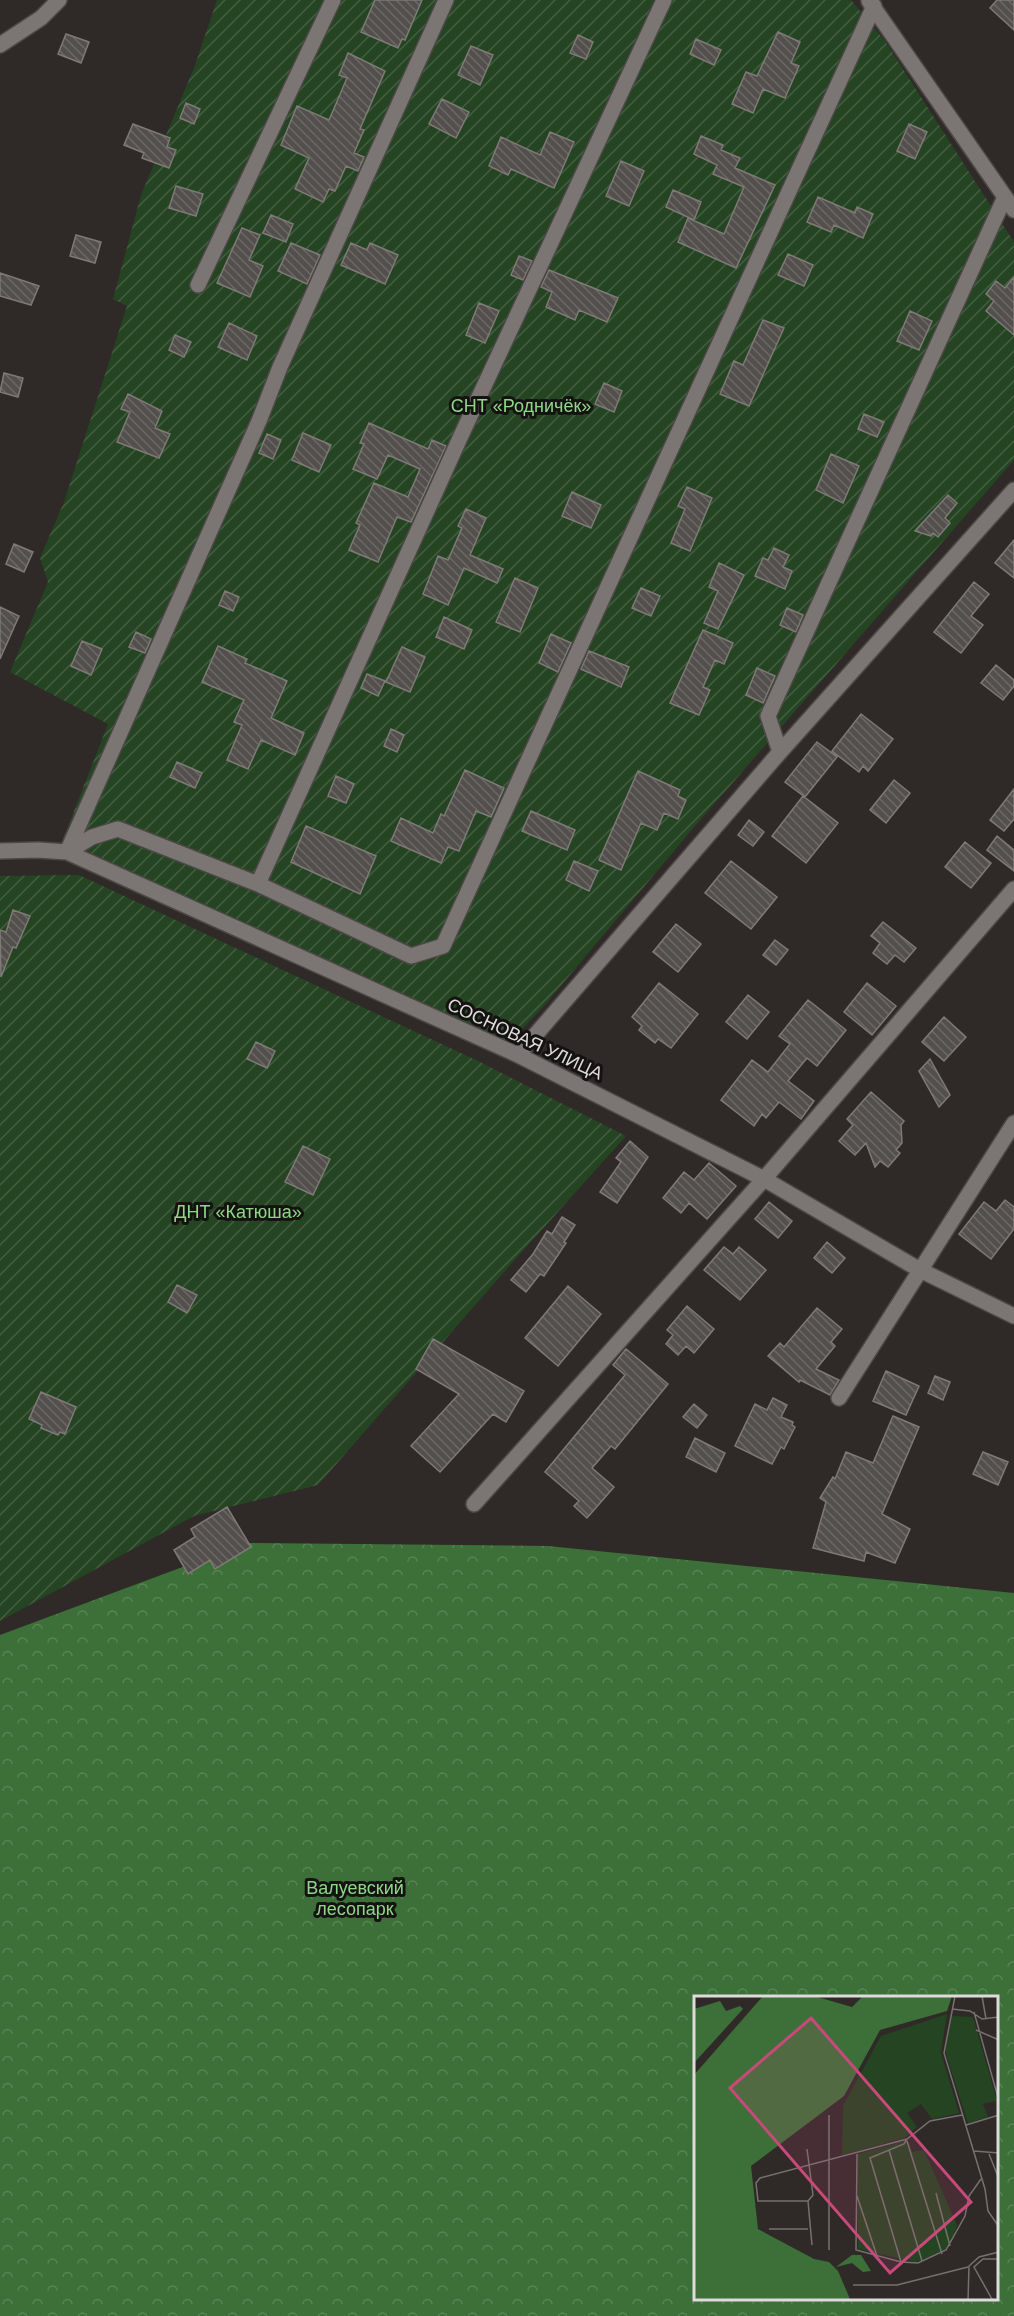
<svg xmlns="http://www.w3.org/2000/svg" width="1014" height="2316" font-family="Helvetica,sans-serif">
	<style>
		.forest { fill: url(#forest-crowns); fill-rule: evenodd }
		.garden { fill: url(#garden-furrows) }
		.building { fill: url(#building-back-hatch); stroke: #7f7a77; stroke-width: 1.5 }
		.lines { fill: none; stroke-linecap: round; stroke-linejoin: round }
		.minor-casing { stroke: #4b4745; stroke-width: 18 }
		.minor { stroke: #7b7674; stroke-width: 15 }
		.labels { text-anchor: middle; stroke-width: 6; stroke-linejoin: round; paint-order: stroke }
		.park-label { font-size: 18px; fill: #8dd786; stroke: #151312 }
		.street-label { font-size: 18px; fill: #dedbda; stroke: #151312 }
		.inset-road { fill: none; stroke: #75716f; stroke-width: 1.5 }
		.view { fill: #c9497b; fill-opacity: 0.15; stroke: #c9497b; stroke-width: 3 }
		.inset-edge { fill: none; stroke: #dedbda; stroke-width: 3 }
	</style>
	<defs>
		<pattern id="forest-crowns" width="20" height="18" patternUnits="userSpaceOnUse" patternTransform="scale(1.5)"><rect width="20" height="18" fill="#3c7038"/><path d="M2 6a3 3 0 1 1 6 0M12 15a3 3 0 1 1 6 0" fill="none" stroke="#588454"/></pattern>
		<pattern id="garden-furrows" width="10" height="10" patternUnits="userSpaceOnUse" patternTransform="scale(1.5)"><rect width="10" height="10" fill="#244422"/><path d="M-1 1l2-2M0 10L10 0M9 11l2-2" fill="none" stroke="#435e42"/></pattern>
		<pattern id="building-back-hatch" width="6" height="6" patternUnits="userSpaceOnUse" patternTransform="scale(1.5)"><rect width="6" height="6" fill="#534f4d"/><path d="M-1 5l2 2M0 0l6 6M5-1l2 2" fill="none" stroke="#6b6866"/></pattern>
	</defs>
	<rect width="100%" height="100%" fill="#2f2a28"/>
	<path class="forest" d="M247,1543L548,1546L1014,1593V2316H0V1635ZM696,1998H998V2300H696Z"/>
	<path class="garden" d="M217,0H851L885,41L1014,242V460L695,826L543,1007L509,1043L89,853L63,839L108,724L10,672L48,582L40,558L64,502L127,306L113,299L141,195L194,68Z
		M79,875L478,1061L626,1136L512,1263L318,1485L194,1516L0,1621V876Z"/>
	<path class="building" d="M375,0H422L405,40L402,39L398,48L361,32Z
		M997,0H1014V30L990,8Z
		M778,32L800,42L791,63L799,66L785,98L763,89L753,113L732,104L746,72L757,76Z
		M66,34L89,42L81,63L58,54Z
		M578,35L593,42L586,59L570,53Z
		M696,39L721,50L714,65L690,54Z
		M471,46L493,55L480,85L458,75Z
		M348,53L385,71L360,129L364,130L354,153L364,157L358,171L346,166L335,191L329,189L323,202L295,189L309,158L281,145L297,106L329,120L347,78L339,75Z
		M442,99L469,112L456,138L429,124Z
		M186,103L200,109L194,124L180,118Z
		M133,124L170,138L167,147L176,150L169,168L142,158L144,153L124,145Z
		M909,124L927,132L915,159L897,151Z
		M550,132L574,142L554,188L511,169L508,175L489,166L501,137L540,155Z
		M701,136L723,145L721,150L740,158L735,168L775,185L736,268L678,242L688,218L724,234L744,187L713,174L717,165L694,154Z
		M621,161L644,171L629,206L606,196Z
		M176,186L203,194L196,216L169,208Z
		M673,190L701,202L694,220L666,207Z
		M818,197L855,213L857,207L873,214L863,238L834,225L831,232L807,222Z
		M271,215L293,224L286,242L263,233Z
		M242,228L260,235L249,260L263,266L250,297L217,283Z
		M76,235L101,242L95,263L70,256Z
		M291,243L320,255L307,284L278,271Z
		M351,243L367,250L370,243L398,255L385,284L341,265Z
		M788,254L813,265L804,286L778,275Z
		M519,256L532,261L523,280L511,275Z
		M549,270L618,298L607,322L579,310L575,320L546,307L552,292L541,287Z
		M0,273L39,286L31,305L0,296Z
		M1014,277V335L986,311L994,301L986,294L996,281L1005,288Z
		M479,303L499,311L485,343L466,335Z
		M910,311L932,321L919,350L897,341Z
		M763,320L784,328L749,406L720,394L734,361L743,365Z
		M229,323L257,336L247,360L218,347Z
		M175,335L191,342L184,357L169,350Z
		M4,373L23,378L18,397L0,392Z
		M604,383L622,391L614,412L595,404Z
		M128,394L162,411L155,428L170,434L159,458L117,442L130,412L121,409Z
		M864,414L884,422L877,437L858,429Z
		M369,423L428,449L432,440L446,446L411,522L397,517L378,562L349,550L360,525L356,523L374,483L408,497L420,469L388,455L377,479L353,469L364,444L360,443Z
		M303,433L331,445L319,472L292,460Z
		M267,434L281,440L273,459L259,453Z
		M831,454L859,466L843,503L816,490Z
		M687,487L712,498L690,551L671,543L685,509L678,506Z
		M572,492L601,505L591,528L562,516Z
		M948,495L957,503L945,518L950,523L938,537L933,533L931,536L915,531Z
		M466,509L486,518L470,555L503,569L497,583L464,568L448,605L423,594L438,556L448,560L462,528L458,526Z
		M1014,540V578L995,563Z
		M14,544L33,552L24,572L6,564Z
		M774,548L789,555L783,567L792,571L785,589L755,576L763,558L768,560Z
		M719,563L744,575L718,629L704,623L718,591L709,587Z
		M515,578L538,588L520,632L496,622Z
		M974,582L989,594L971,616L983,625L961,653L934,632Z
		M641,588L660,596L651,616L632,608Z
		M225,591L239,597L233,611L219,605Z
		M0,607L19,616L0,659Z
		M787,608L803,615L796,632L780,625Z
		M444,617L472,630L464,649L436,637Z
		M703,630L733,643L724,664L715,660L703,687L710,690L699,715L670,703Z
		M136,632L151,639L145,653L129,647Z
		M551,634L571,643L558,672L539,663Z
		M82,641L102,649L91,675L71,666Z
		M218,646L247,659L245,663L287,681L271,718L304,733L295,755L261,740L248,769L227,760L242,725L234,722L244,700L202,682Z
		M402,647L425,657L410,692L386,682Z
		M589,651L629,667L621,687L581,669Z
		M996,665L1014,680V686L1003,700L981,683Z
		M757,668L775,676L763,703L746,695Z
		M367,674L385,681L378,696L361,688Z
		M861,714L893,739L868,771L863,766L859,772L832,751Z
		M391,729L404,735L397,752L384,746Z
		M817,742L837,757L805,797L785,782Z
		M177,762L202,773L195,788L170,777Z
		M465,770L504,788L491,817L476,811L459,851L448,847L441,863L391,841L401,818L433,833L441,814L444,816Z
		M638,771L680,790L678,796L686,800L678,819L664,813L657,830L641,823L621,870L599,860Z
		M336,776L354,784L346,803L328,796Z
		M894,780L910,793L886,823L870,810Z
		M1014,789V819L1004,831L990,820Z
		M803,796L838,823L806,863L772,836Z
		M531,811L575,830L567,850L522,831Z
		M749,820L764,832L753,846L738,835Z
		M306,826L376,856L360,894L291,862Z
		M997,836L1014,850V871L987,850Z
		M965,842L991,863L971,888L945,867Z
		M574,861L598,871L589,891L566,880Z
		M731,861L777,897L751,929L705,893Z
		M13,910L30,916L16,948L13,947L1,977L0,930L6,932Z
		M883,922L916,948L904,962L895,955L887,964L873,953L880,943L871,936Z
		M676,924L701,944L678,972L653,952Z
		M775,940L788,950L776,965L763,955Z
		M659,983L698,1014L671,1048L658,1039L655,1043L639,1030L642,1026L632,1017Z
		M867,983L896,1006L872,1035L844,1012Z
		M748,995L769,1012L747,1039L726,1022Z
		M808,1000L846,1030L817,1066L807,1058L788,1081L814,1101L801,1119L779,1102L766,1118L762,1114L754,1126L721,1100L752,1060L768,1072L790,1044L779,1036Z
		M944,1017L966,1037L944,1061L922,1042Z
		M256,1042L275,1051L267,1068L247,1059Z
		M930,1059L950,1095L939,1107L919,1071Z
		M871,1092L904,1121L901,1125L902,1143L896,1150L900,1153L888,1167L880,1161L875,1167L866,1143L855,1155L839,1141L853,1125L847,1119Z
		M630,1141L648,1157L617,1203L600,1192L621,1162L616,1158Z
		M303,1146L330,1159L313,1195L285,1182Z
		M709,1163L736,1186L707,1219L689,1203L681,1213L663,1198L684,1172L694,1180Z
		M1005,1200L1014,1207V1229L991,1259L959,1234L984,1202L996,1211Z
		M769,1202L792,1221L778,1238L755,1219Z
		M562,1217L575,1225L564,1242L566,1243L544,1276L540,1274L526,1292L511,1280L533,1254L547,1231L552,1234Z
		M827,1242L845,1258L832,1273L814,1258Z
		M724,1247L733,1254L739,1247L766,1270L740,1300L704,1270Z
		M177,1285L197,1295L187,1313L168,1302Z
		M568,1286L601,1314L558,1366L525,1338Z
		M687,1306L714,1329L694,1353L686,1346L678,1355L666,1344L673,1335L667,1330Z
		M817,1308L842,1329L831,1342L835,1346L816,1369L839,1380L830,1395L800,1380L799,1382L768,1356L780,1343L784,1347Z
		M433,1339L524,1391L506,1422L493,1414L440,1472L411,1446L459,1394L416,1369Z
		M626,1349L668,1384L615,1449L611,1446L592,1468L614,1487L587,1518L574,1506L579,1501L545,1472L625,1375L613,1365Z
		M886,1371L919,1386L906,1415L873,1401Z
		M935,1376L950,1382L943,1400L928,1393Z
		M41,1392L76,1407L65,1434L60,1432L58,1435L41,1428L42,1425L29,1419Z
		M773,1398L787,1405L781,1417L793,1422L792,1425L795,1427L784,1449L781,1447L772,1464L735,1446L755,1404L767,1410Z
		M694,1404L707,1415L697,1428L683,1417Z
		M893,1416L919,1427L882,1514L910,1529L895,1563L866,1552L864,1561L813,1548L826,1502L820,1498L833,1477L835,1479L846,1452L873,1463Z
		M695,1438L725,1453L716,1472L686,1457Z
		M983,1452L1008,1462L998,1485L973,1474Z
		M227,1507L251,1547L215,1569L210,1560L188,1574L174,1550L195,1537L191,1529Z"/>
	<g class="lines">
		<defs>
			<path id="minor" d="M869,1L1014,210
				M0,45L41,18L59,0
				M198,285L333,0
				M780,752L768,716L1004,199
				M0,851L38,850L67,852L518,1055L764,1179L920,1270L1014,1316
				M67,852L92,837L118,829L258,884L411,956L443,946L874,6
				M67,852L259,421L280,367L446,0
				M258,884L459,440L664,0
				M518,1055L780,752L1014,490
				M839,1398L1014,1123
				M474,1504L764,1179L1014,889"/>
		</defs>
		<use href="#minor" class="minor-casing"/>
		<use href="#minor" class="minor"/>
	</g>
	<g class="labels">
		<g class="park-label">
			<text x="521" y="412">СНТ «Родничёк»</text>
			<text x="238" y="1218">ДНТ «Катюша»</text>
			<text x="355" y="1894">Валуевский<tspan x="355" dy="21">лесопарк</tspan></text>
		</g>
		<g class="street-label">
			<text transform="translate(525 1039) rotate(25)" y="6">СОСНОВАЯ УЛИЦА</text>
		</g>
	</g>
	<g transform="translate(694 1996)">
		<rect width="304" height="304" fill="#2f2a28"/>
		<path d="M69,0H120L158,11L169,0H258L253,15L186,34L150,100L57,170L64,233L120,263L135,266L144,275L156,303L171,304H0V79ZM26,5L32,15L46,10L49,13L0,67V13ZM158,259H167L177,275L169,276L158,267L142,271Z" fill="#3c7038"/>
		<path d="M253,18L247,57L265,117L238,123L227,108L213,117L223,131L210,142L148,159L149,110L187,40ZM258,20L279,21L303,105L289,108L294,121L274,127L251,55ZM214,144L218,156L230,154L263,229L257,247L249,256L221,266L164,253V158Z" fill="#244422"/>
		<path class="inset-road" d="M261,0L250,57L291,193L294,215L305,231M288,0L292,23M258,13L276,15L288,23L305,21M280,16L305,105M282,34L305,44M272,129L305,119M213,145L248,258M113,153L119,199L114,205L118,249M195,154L228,265M280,155L305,157M163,158L162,254L207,266L224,267L252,254L271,220L275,200L287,183M295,158L305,183M242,197L256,250M163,200L183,260M114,205H64L62,187L66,182L213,143L236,125L268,119M75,233H114M135,254V119M207,266L176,162L210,148L213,143M159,289H203L274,271M274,305L275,270L285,261L305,256M299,305L280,271L289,263H305"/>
		<path class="view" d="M117,22L277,206L196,277L36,92Z"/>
		<rect width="304" height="304" class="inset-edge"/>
	</g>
</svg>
